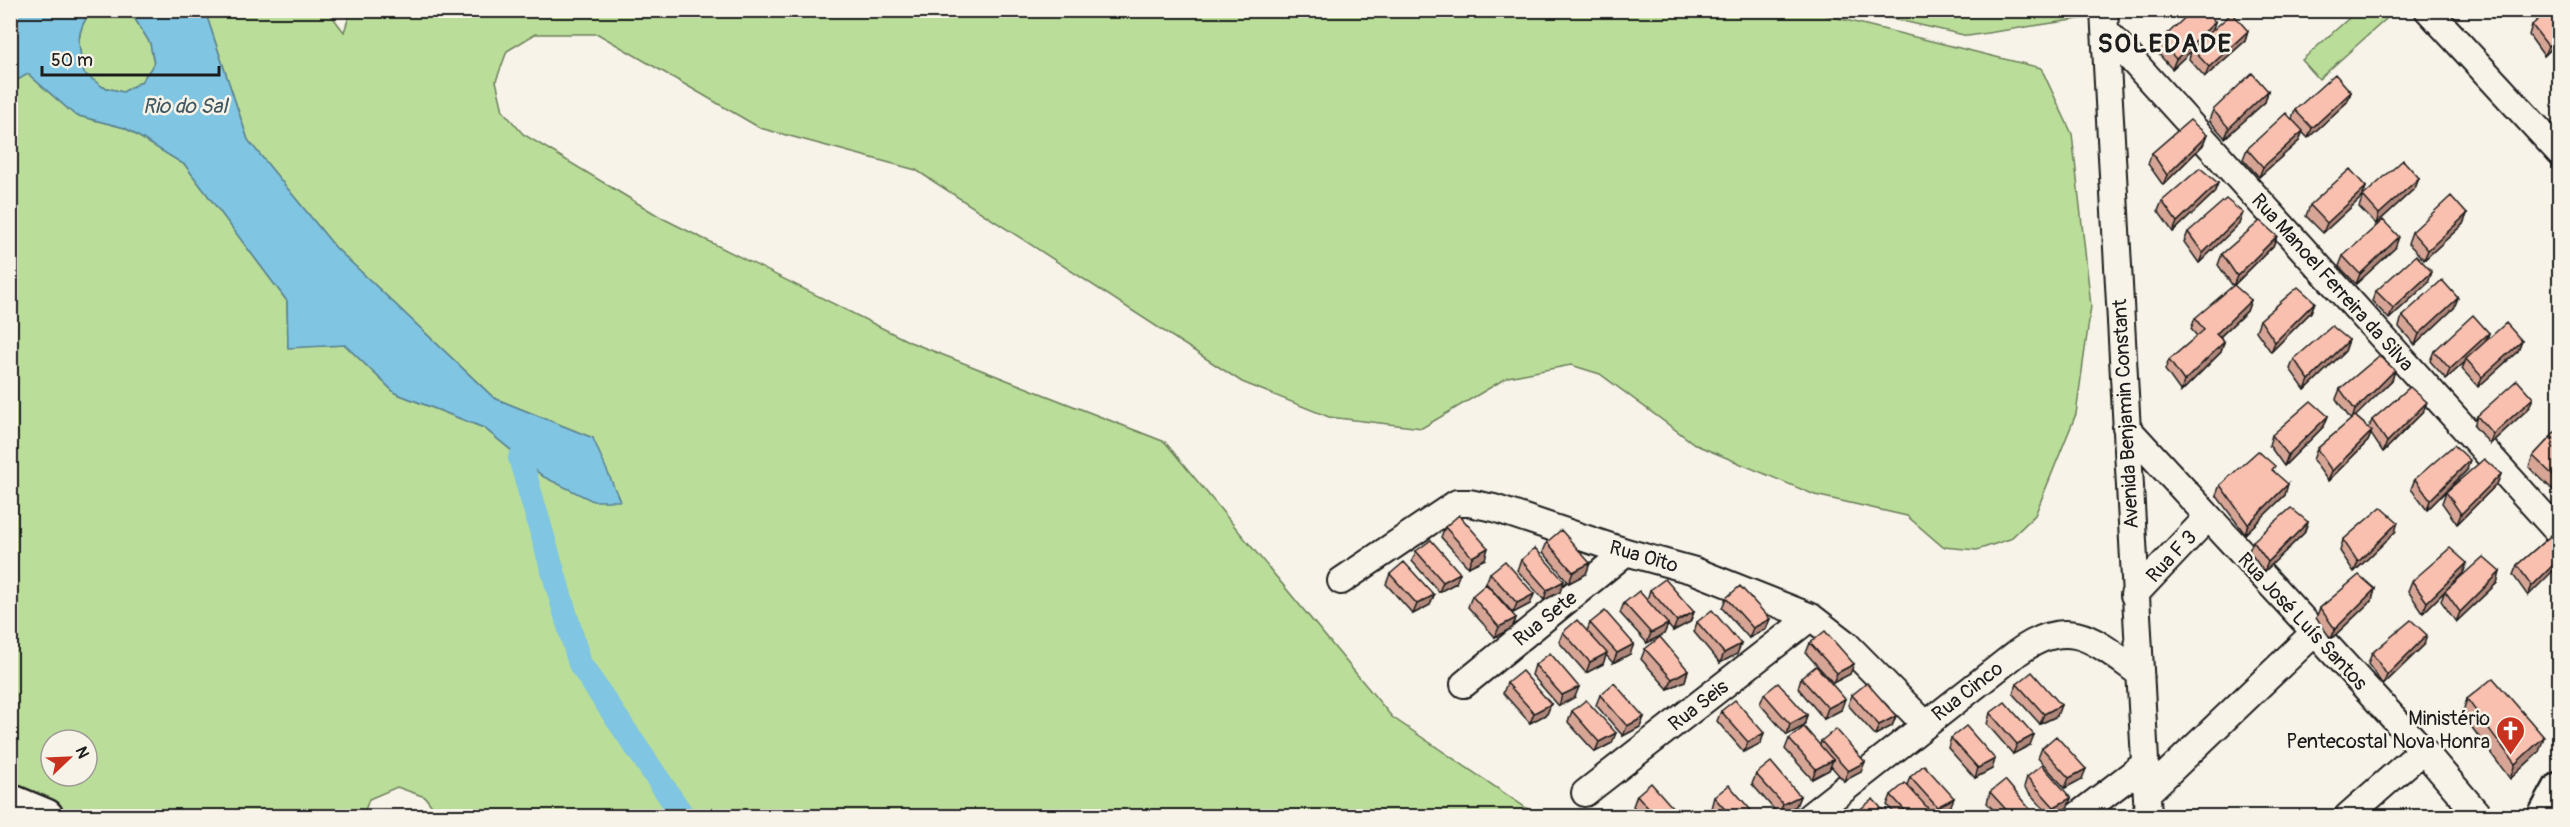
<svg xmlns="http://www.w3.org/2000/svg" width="2570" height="827" font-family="Pangolin,sans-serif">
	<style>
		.green { fill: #bade99; stroke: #6b7d5a; stroke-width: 1.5; fill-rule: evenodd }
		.water { fill: #80c5e1; stroke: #588192; stroke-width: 1.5 }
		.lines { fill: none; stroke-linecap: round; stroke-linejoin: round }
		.canal { stroke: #80c5e1; stroke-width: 24 }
		.street-casing { stroke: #1c1c1c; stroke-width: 30 }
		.secondary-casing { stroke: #1c1c1c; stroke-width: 38 }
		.street { stroke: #f7f3e8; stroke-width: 26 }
		.secondary { stroke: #f7f3e8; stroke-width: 33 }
		.wall { fill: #d6a596; stroke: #1c1c1c; stroke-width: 1.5 }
		.shaded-wall { fill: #ae867a; stroke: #1c1c1c; stroke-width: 1.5 }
		.building { fill: #f9c0af; stroke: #1c1c1c; stroke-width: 1.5 }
		.labels { text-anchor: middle; stroke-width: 5; stroke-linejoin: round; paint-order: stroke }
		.street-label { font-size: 20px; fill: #1c1c1c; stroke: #f7f3e8 }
		.poi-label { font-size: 20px; fill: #1c1c1c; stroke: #f7f3e8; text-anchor: end }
		.water-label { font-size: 21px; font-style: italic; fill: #3f5761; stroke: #f7f3e8 }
		.district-label { font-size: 26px; font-weight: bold; letter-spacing: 1.5px; fill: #1c1c1c; stroke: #f7f3e8 }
	</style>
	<rect width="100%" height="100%" fill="#f7f3e8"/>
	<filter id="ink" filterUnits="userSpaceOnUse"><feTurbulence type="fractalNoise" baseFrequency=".0167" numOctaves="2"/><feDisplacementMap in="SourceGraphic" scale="12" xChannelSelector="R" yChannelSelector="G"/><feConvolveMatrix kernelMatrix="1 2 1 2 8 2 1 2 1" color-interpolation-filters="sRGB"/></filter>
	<g filter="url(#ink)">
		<path class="green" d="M351,10L1809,11L2041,68L2072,134L2091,306L2076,414L2035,515L2010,539L1977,550L1943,547L1907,516L1815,495L1696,445L1600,374L1571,365L1508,377L1422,428L1329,417L1242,382L916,170L760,128L598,34H535L507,51L496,81L503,111L523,134L662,218L910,342L1165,442L1392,717L1538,816H439L425,797L397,787L369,799L363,816H11L10,84L27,73L75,115L125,128L185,165L287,301L288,347L345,345L395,393L484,428L544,477L593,438L494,398L336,248L248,140L205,11H328L344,32ZM51,740H87V776H51Z
			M2084,10L2085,18L1968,36L1859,11Z
			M130,11L150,43L154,64L141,82L123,92L103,87L84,74C79,47 74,35 90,12Z
			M2357,11H2395L2319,79L2302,60Z"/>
		<path class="water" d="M11,10L97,11L90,12C74,35 79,47 84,73L103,87L123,92L141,82L154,64L150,43L130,11H205L248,140L336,248L494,398L593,438L620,501H593L544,477L484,428L395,393L345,345L288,348L287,301L185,165L125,128L75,115L28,74L11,84Z"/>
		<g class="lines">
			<path class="canal" d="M520,458L580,664L683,816"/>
			<defs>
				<path id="street" d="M2104,10L2148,816
					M2428,10L2560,153
					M2106,31L2560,534
					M2126,427L2423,750L2479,816
					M1341,581L1457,503H1469L1494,508L1626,552L1695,571L1811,617L1846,644L1925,724
					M2134,595L2208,517
					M1464,684L1626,552
					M1585,793L1811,617
					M2147,793L2314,633
					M1810,816L2017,653C2069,615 2094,640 2139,673
					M2077,816L2145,764
					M2348,816L2423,750"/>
				<path id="secondary" d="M10,801L46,816
					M2545,816L2560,789"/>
			</defs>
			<use href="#street" class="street-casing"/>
			<use href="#secondary" class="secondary-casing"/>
			<use href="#street" class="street"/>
			<use href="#secondary" class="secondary"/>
		</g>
		<path class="wall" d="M2532,25L2559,41L2544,56L2529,35Z
			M2212,31H2248L2245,41L2205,77L2189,59L2191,51L2172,69L2156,51L2160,41Z
			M2268,91L2265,102L2225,138L2209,120L2213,110Z
			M2351,92L2347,102L2308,138L2302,132L2299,141L2259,177L2243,159L2247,149L2292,119L2295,110Z
			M2207,135L2203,145L2163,185L2148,164L2152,153Z
			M2419,178L2415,188L2376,224L2359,207L2363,196Z
			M2218,183L2214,193L2173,232L2158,211L2162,201Z
			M2366,187L2362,197L2323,233L2306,216L2310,205Z
			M2467,214L2463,224L2424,260L2408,243L2412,232Z
			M2239,224L2199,263L2184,242L2188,232Z
			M2277,236L2273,246L2233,286L2218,265L2222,254Z
			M2395,248L2356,284L2339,266L2343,256Z
			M2428,283L2389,319L2372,301L2376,291Z
			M2251,300L2247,311L2220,337L2224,342L2221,352L2181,392L2165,370L2169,360L2197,336L2191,329L2195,318Z
			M2315,302L2311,312L2271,352L2256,331L2260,320Z
			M2454,308L2415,345L2399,327L2402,316Z
			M2489,333L2487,340L2522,341L2518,351L2478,387L2462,369L2465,362L2446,379L2430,361L2434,351Z
			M2349,340L2345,351L2305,390L2290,369L2294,359Z
			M2395,370L2392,380L2355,416L2369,428L2372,420L2423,412L2383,452L2371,434L2368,441L2328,481L2313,460L2317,449L2351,420L2336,399L2340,389Z
			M2529,408L2490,444L2474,426L2477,416Z
			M2328,416L2324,426L2284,466L2269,445L2272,435Z
			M2559,428V483L2553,490L2529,467L2533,456Z
			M2467,470L2427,510L2411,489L2415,479Z
			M2274,471L2285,495L2245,534L2216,495L2220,485Z
			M2501,474L2497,484L2457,524L2442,503L2446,492Z
			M2308,522L2304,533L2264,572L2249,551L2253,541Z
			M1445,527L1485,559L1468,567L1441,537Z
			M2395,532L2354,572L2340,551L2343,540Z
			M2555,532L2528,596L2513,575L2517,565Z
			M1547,542L1590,563L1586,574L1569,583L1543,552Z
			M1416,551L1456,583L1439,592L1412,561Z
			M1521,560L1560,592L1544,600L1517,570Z
			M2467,563L2463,573L2447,589L2500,572L2497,583L2456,622L2441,601L2445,591L2423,613L2408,591L2412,581Z
			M1490,573L1534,594L1530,604L1513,613L1486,583Z
			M1390,574L1434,595L1430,605L1413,614L1386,584Z
			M2375,589L2372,600L2331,639L2316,618L2320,608Z
			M1650,590L1694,612L1690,622L1673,631L1668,625L1664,634L1647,643L1620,613L1624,603L1647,600Z
			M1472,596L1516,618L1512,628L1495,637L1468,607Z
			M1726,598L1766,629L1749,638L1722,608Z
			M1697,622L1741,644L1737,654L1720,663L1694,632Z
			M1590,623L1630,654L1613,663L1606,655L1603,664L1586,673L1559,642L1563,632L1587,631Z
			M1810,643L1850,674L1833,683L1806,653Z
			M2424,645L2383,685L2368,664L2372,653Z
			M1645,649L1688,670L1685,681L1668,689L1641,659Z
			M1535,665L1575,697L1559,706L1532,675Z
			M1801,678L1841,710L1824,719L1798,688Z
			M1507,683L1551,704L1547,714L1530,723L1503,693Z
			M2017,684L2057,716L2040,724L2013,694Z
			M1764,694L1807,715L1804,726L1787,735L1760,704Z
			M1600,695L1644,717L1640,727L1623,736L1596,705Z
			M1852,695L1896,716L1892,726L1875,735L1848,705Z
			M2467,699L2539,752L2510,779L2462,714Z
			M1572,711L1612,743L1595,752L1568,722Z
			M1721,711L1761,743L1744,752L1717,721Z
			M1990,713L2030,745L2013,754L1987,724Z
			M1951,738L1995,759L1992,769L1975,778L1948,748Z
			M1789,739L1820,745L1821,741L1861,772L1844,781L1831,766L1829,770L1812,779L1785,749Z
			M2042,748L2082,779L2065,788L2038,758Z
			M1756,774L1800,796L1796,806L1779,815L1752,784Z
			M1910,777L1950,808L1935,816H1897L1887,805L1891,795L1907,785Z
			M2027,777L2071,798L2067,808L2050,816L2024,787Z
			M1990,792L2034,814L2033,816H1999L1987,803Z
			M1637,795L1680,816H1642L1633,806Z
			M1714,797L1756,816H1718L1711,808Z
			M1858,811L1888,816H1856Z"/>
		<path class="shaded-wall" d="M2215,22L2212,33L2192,49L2191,51L2172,69L2176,59Z
			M2248,31L2245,41L2205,77L2209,67Z
			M2559,35V41L2544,56L2548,46Z
			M2268,91L2265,102L2225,138L2229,128Z
			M2351,92L2347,102L2308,138L2312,128Z
			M2303,131L2299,141L2259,177L2263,167Z
			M2207,135L2203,145L2163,185L2167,175Z
			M2419,178L2415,188L2376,224L2379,214Z
			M2218,183L2214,193L2173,232L2177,222Z
			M2366,187L2362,197L2323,233L2327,223Z
			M2243,213L2239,224L2199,263L2203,253Z
			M2467,214L2463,224L2424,260L2428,250Z
			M2277,236L2273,246L2233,286L2237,276Z
			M2399,237L2395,248L2356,284L2360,274Z
			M2432,272L2428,283L2389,319L2393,308Z
			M2458,298L2454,308L2415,345L2419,334Z
			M2251,300L2247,311L2212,344L2216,334Z
			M2315,302L2311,312L2271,352L2275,342Z
			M2489,333L2485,343L2466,359L2465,362L2446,379L2450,369Z
			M2349,340L2345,351L2305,390L2309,380Z
			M2522,341L2518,351L2478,387L2482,377Z
			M2224,342L2221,352L2181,392L2184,381Z
			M2395,370L2392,380L2352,420L2355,410Z
			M2533,398L2529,408L2490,444L2493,434Z
			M2427,402L2423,412L2383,452L2387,442Z
			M2328,416L2324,426L2284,466L2288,455Z
			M2372,431L2368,441L2328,481L2332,471Z
			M2470,460L2467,470L2427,510L2430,500Z
			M2501,474L2497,484L2457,524L2461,514Z
			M2559,477V483L2553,490L2557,479Z
			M2288,484L2285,495L2245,534L2248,524Z
			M2308,522L2304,533L2264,572L2268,562Z
			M2398,522L2395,532L2354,572L2358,562Z
			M1488,548L1485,559L1468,567L1472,557Z
			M2559,559V565L2528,596L2532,586Z
			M1590,563L1586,574L1569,583L1573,572Z
			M2467,563L2463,573L2423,613L2427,602Z
			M2500,572L2497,583L2456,622L2460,612Z
			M1460,573L1456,583L1439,592L1443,582Z
			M1564,581L1560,592L1544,600L1547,590Z
			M2375,589L2372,600L2331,639L2335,629Z
			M1534,594L1530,604L1513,613L1517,603Z
			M1434,595L1430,605L1413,614L1417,604Z
			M1694,612L1690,622L1673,631L1677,621Z
			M1516,618L1512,628L1495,637L1499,627Z
			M1770,619L1766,629L1749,638L1753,628Z
			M1668,624L1664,634L1647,643L1651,633Z
			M2427,635L2424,645L2383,685L2387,675Z
			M1634,644L1630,654L1613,663L1617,653Z
			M1741,644L1737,654L1720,663L1724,653Z
			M1607,653L1603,664L1586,673L1590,662Z
			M1854,664L1850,674L1833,683L1837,673Z
			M1688,670L1685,681L1668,689L1672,679Z
			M1579,687L1575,697L1559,706L1562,695Z
			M1845,699L1841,710L1824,719L1828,708Z
			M1551,704L1547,714L1530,723L1534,713Z
			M2061,705L2057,716L2040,724L2044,714Z
			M1807,715L1804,726L1787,735L1790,724Z
			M1896,716L1892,726L1875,735L1879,725Z
			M1644,717L1640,727L1623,736L1627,726Z
			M1616,733L1612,743L1595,752L1599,742Z
			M1764,733L1761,743L1744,752L1748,742Z
			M2034,735L2030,745L2013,754L2017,744Z
			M2544,737L2539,752L2510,779L2515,764Z
			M1995,759L1992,769L1975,778L1978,768Z
			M1833,760L1829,770L1812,779L1816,769Z
			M1865,762L1861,772L1844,781L1848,771Z
			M2086,769L2082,779L2065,788L2069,778Z
			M1800,796L1796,806L1779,815L1783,804Z
			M1954,798L1950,808L1933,816L1937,807Z
			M2071,798L2067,808L2051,816L2054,807Z"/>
		<path class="building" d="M2193,10H2205L2215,22L2176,59L2160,41Z
			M2549,10H2559V35L2548,46L2532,25Z
			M2232,13L2248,31L2209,67L2192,49Z
			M2252,73L2268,91L2229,128L2213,110Z
			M2335,74L2351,92L2312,128L2295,110Z
			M2286,113L2303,131L2263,167L2247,149Z
			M2190,120L2207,135L2167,175L2152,153Z
			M2403,160L2419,178L2379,214L2363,196Z
			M2200,168L2218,183L2177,222L2162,201Z
			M2350,169L2366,187L2327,223L2310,205Z
			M2451,196L2467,214L2428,250L2412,232Z
			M2226,199L2243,213L2203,253L2188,232Z
			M2383,220L2399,237L2360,274L2343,256Z
			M2260,221L2277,236L2237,276L2222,254Z
			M2416,255L2432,272L2393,308L2376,291Z
			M2442,280L2458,298L2419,334L2402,316Z
			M2234,285L2251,300L2216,334L2224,342L2184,381L2169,360L2204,330L2195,318Z
			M2298,287L2315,302L2275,342L2260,320Z
			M2473,315L2489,333L2450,369L2434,351Z
			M2506,323L2522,341L2482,377L2466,359Z
			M2332,326L2349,340L2309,380L2294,359Z
			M2379,356L2395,370L2355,410L2340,389Z
			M2517,380L2533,398L2493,434L2477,416Z
			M2410,387L2427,402L2387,442L2372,420Z
			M2311,401L2328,416L2288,455L2272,435Z
			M2355,416L2372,431L2332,471L2317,449Z
			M2559,428V477L2557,479L2533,456Z
			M2454,445L2470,460L2430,500L2415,479Z
			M2258,451L2275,466L2272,470L2288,484L2248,524L2220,485Z
			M2484,459L2501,474L2461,514L2446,492Z
			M2381,507L2398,522L2358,562L2343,540Z
			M2291,508L2308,522L2268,562L2253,541Z
			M1459,515L1488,548L1472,557L1445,527Z
			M1561,530L1590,563L1573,572L1547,542Z
			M2555,532L2559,535V559L2532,586L2517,565Z
			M1431,540L1460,573L1443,582L1416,551Z
			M1535,548L1564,581L1547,590L1521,560Z
			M2450,548L2467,563L2427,602L2412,581Z
			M2483,557L2500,572L2460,612L2445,591Z
			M1505,561L1534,594L1517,603L1490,573Z
			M1404,562L1434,595L1417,604L1390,574Z
			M2359,575L2375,589L2335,629L2320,608Z
			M1665,579L1694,612L1677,621L1650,590Z
			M1486,584L1516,618L1499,627L1472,596Z
			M1740,586L1770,619L1753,628L1726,598Z
			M1639,591L1668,624L1651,633L1624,603Z
			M1712,610L1741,644L1724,653L1697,622Z
			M1605,611L1634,644L1617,653L1590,623Z
			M1577,620L1607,653L1590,662L1563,632Z
			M2411,620L2427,635L2387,675L2372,653Z
			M1825,631L1854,664L1837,673L1810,643Z
			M1660,637L1688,670L1672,679L1645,649Z
			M1550,653L1579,687L1562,695L1535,665Z
			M1816,666L1845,699L1828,708L1801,678Z
			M1522,671L1551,704L1534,713L1507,683Z
			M2032,672L2061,705L2044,714L2017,684Z
			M2493,678L2544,737L2515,764L2467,699Z
			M1614,683L1644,717L1627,726L1600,695Z
			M1778,683L1807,715L1790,724L1764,694Z
			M1867,683L1896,716L1879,725L1852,695Z
			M1586,700L1616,733L1599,742L1572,711Z
			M1735,700L1764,733L1748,742L1721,711Z
			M2005,702L2034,735L2017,744L1990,713Z
			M1966,726L1995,759L1978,768L1951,738Z
			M1804,727L1833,760L1816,769L1789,739Z
			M1836,729L1865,762L1848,771L1821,741Z
			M2056,736L2086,769L2069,778L2042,748Z
			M1771,762L1800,796L1783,804L1756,774Z
			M1924,765L1954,798L1937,807L1910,777Z
			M2042,765L2071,798L2054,807L2027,777Z
			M2005,780L2034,814L2028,816H2012L1990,792Z
			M1651,783L1680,816H1655L1637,795Z
			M1905,783L1935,816H1910L1891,795Z
			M1729,785L1756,816H1731L1714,797Z
			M1873,799L1888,816H1863L1858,811Z"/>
	</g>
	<defs>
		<symbol id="church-pin" viewBox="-11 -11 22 30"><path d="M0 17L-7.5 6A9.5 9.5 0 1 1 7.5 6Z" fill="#c8321e" stroke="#f7f3e8"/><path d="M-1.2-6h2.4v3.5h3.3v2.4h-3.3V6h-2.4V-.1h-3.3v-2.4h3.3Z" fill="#fff"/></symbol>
	</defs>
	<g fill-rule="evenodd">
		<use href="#church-pin" x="2494" y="714" width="33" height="45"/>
	</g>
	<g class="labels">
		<g class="street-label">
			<text transform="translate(2333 282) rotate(48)" y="7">Rua Manoel Ferreira da Silva</text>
			<text transform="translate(2125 414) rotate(-93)" y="7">Avenida Benjamin Constant</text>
			<text transform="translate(1644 556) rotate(16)" y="7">Rua Oito</text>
			<text transform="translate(2171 556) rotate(-47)" y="7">Rua F 3</text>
			<text transform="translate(1545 618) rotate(-39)" y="7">Rua Sete</text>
			<text transform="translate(2303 621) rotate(47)" y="7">Rua José Luís Santos</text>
			<text transform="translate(1967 691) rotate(-38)" y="7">Rua Cinco</text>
			<text transform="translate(1698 705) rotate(-38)" y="7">Rua Seis</text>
		</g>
		<g class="poi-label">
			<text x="2490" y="725">Ministério<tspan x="2490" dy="23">Pentecostal Nova Honra</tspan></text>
		</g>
		<g class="water-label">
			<text x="185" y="113">Rio do Sal</text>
		</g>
		<g class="district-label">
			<text x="2165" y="52">SOLEDADE</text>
		</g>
	</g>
	<rect width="2570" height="827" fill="none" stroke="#f7f3e8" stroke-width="36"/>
	<rect x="18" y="18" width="2534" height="791" fill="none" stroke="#1c1c1c" stroke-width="2" filter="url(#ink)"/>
	<g transform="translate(69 758) rotate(67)"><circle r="28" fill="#f7f3e8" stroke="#9f9d96" stroke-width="1.5"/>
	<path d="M0-4.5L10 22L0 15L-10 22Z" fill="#c8321e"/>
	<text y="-9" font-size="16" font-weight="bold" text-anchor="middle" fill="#1c1c1c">N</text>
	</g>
	<path d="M42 66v9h177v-9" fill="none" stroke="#1c1c1c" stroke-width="3"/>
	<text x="51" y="66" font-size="18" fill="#1c1c1c" stroke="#f7f3e8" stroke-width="4.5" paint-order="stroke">50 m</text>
</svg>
